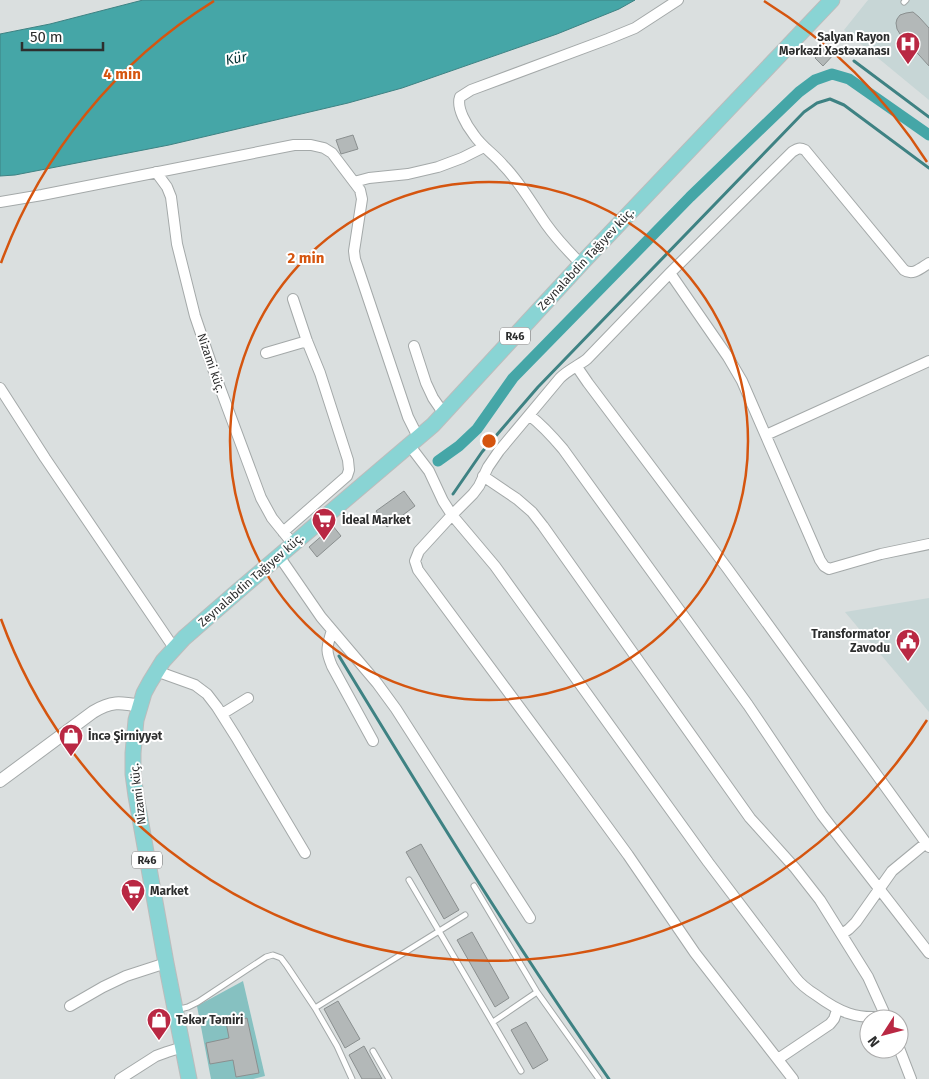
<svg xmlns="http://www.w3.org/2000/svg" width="929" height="1079" font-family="'Fira Sans',sans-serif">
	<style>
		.built { fill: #c7d6d6 }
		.green { fill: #86c1c1 }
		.water { fill: #45a6a7; stroke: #3e8283 }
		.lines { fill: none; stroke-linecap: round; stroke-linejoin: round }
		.stream { stroke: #3e8283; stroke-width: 3 }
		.canal { stroke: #45a6a7; stroke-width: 11 }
		.building { fill: #b3b8b8; stroke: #8a8f8f }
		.service-casing { stroke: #a4a9a9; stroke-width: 7 }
		.minor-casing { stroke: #a4a9a9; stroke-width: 12 }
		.tertiary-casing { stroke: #a4a9a9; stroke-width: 14 }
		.primary-casing { stroke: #bcbcbc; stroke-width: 17 }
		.service { stroke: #fff; stroke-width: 5 }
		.minor { stroke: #fff; stroke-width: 10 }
		.tertiary { stroke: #fff; stroke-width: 12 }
		.primary { stroke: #89d4d4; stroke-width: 15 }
		.ring { fill: none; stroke: #d5550f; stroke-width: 2.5 }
		.labels { text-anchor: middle; stroke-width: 4; stroke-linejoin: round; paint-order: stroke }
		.shield { fill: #fff; stroke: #6c6d6d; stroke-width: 1 }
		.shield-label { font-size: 11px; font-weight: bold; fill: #2d2e2e }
		.poi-label { font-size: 12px; font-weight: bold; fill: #2d2e2e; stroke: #fff; text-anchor: start }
		.street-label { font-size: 12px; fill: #2d2e2e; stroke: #fff }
		.water-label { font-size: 14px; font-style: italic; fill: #073637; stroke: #fff }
		.centre { fill: #d5550f; stroke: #fff; stroke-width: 2.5 }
		.ring-label { font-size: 15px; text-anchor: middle; font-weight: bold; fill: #d5550f; stroke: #fff; stroke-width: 4; stroke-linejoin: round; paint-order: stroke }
	</style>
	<rect width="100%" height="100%" fill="#dadfdf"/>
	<path class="built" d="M868,0H929V100L844,30Z
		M929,598V712L845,612Z"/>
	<path class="green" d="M243,981L265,1076L253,1079H211L197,1006Z"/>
	<path class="water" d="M143,0H635L619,9L557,34L402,88L348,103L169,145L15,175L0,176V34L50,24Z"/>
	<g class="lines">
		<path class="stream" d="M854,61L929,117
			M453,494L482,452L538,387L804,112L817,103L830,99L844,105L929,168
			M339,656C426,799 513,942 609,1079"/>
		<path class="canal" d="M438,461L459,446L477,429L513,378L690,197L799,92L815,80L832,74L849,79L929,135"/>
	</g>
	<path class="building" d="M913,12L919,17L929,28V66L900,34L897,29L896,23L897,19L900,15L906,13Z
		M828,44L836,52L823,66L815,58Z
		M353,135L358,149L341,154L336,140Z
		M404,491L415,506L387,527L376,511Z
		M333,526L341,536L317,557L309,547Z
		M421,844L459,910L444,919L406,852Z
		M472,932L509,998L495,1007L457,940Z
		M338,1001L360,1039L345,1048L324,1009Z
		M247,1018L259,1073L236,1077L233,1060L210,1064L206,1043L229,1038L226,1022Z
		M526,1022L548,1060L533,1069L511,1030Z
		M364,1046L382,1079H362L349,1055Z"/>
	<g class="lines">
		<defs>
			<path id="service" d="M904,2L906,0
				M409,880L521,1071
				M474,886L537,992L599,1079
				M315,1008L465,915
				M176,1010L188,1007L198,1002L266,957L273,955L281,958L287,966L315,1008L337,1046L352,1079
				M493,1022L537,992
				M373,1051L389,1079"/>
			<path id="minor" d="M156,172L167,187L171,197L177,244L195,316L213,369L261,498L272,518L293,544
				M354,182L369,178L408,174L438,167L462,158L484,147
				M0,202L42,195L294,145H311L324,148L332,153L360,190L362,199L354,251L355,259L408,417L419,439
				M581,264C568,251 556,238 546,224C532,204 520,182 503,165C494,154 482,147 474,135C467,126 456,108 460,97L471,90L608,39L635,28L678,0
				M670,273L728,357L742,381L820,560L824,566L829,569L881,554L929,544
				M414,346L426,383L433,398L444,414
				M266,353L307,341
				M577,367L588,383L727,568L929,847
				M0,388L45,458L174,648
				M529,415C542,425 552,436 563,449L748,705L822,815L929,953
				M766,435L929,361
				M410,446L429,471L443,501L452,515L495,566L708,862L795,977C801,985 808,990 816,995C839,1012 857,1020 886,1016
				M483,476L517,499L532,512L543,526L750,818L795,868L820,900L868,977L887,1019
				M283,532L347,476L349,470L348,460L320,373L307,341L293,299
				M279,556L321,617L377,683L396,709L530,918
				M332,630C327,648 325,649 332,666L373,741
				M156,671L195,685L207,694L217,707L236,737L305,853
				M222,714L248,698
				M842,934L849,929L856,922L892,871L926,843
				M70,1006L103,987L126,976L166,963
				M899,1048L911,1079
				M778,1059L830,1024L834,1019L837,1010
				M120,1079L156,1056L167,1052L183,1047
				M793,1079L695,953L628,855L566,770L418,570L415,561L419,551L452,515L473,494L479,486L488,467L499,451L560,378C568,370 578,366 587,359L670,273L792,152C797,149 799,147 805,150L904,270C913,276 921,268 929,263"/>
			<path id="tertiary" d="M0,781L93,712C111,701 120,702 140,706"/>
			<path id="primary" d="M189,1079L166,963L136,796L133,774V753L136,720L144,693L150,682L163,661L184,638L238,591L433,425L581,264L832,0"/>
		</defs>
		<use href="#service" class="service-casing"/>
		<use href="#minor" class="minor-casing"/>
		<use href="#tertiary" class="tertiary-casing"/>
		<use href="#primary" class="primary-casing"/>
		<use href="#service" class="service"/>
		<use href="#minor" class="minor"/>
		<use href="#tertiary" class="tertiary"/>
		<use href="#primary" class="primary"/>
	</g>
	<g class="ring">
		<circle cx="489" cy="441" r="259"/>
		<path d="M927 720A519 519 0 0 1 1 619M1 263A519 519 0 0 1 214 1M764 1A519 519 0 0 1 927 162"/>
	</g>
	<defs>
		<symbol id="hospital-pin" viewBox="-11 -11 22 30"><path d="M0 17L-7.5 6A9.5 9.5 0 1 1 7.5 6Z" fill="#b92843" stroke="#fff"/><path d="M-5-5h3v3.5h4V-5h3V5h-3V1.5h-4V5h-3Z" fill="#fff"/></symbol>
		<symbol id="supermarket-pin" viewBox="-11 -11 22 30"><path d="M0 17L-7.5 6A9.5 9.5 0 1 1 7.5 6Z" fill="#b92843" stroke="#fff"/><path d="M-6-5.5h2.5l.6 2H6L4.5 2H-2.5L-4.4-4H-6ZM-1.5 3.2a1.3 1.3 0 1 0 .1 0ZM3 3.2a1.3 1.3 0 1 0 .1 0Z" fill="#fff"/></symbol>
		<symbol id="civic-pin" viewBox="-11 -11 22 30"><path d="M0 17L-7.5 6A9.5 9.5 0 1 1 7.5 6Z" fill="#b92843" stroke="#fff"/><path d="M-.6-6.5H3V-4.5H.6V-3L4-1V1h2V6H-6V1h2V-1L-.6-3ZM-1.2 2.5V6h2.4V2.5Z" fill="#fff"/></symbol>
		<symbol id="shop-pin" viewBox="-11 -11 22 30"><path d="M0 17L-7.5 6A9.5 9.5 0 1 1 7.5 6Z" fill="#b92843" stroke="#fff"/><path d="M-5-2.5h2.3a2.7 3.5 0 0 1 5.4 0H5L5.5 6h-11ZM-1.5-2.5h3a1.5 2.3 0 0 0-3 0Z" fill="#fff"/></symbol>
	</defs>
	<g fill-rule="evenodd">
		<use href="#hospital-pin" x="894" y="30" width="28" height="38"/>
		<use href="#supermarket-pin" x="310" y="506" width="28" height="38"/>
		<use href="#civic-pin" x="894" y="627" width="28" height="38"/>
		<use href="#shop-pin" x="57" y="722" width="28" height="38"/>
		<use href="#supermarket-pin" x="119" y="877" width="28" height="38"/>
		<use href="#shop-pin" x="145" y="1006" width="28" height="38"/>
	</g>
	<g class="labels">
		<g class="shield">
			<rect x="500" y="327.5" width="30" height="17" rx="4"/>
			<rect x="132" y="851.5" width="30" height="17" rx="4"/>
		</g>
		<g class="shield-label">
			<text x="515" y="340">R46</text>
			<text x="147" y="864">R46</text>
		</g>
		<g class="poi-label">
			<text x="890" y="41" text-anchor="end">Salyan Rayon<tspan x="890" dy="14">Mərkəzi Xəstəxanası</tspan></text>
			<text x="342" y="524">İdeal Market</text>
			<text x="890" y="638" text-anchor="end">Transformator<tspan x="890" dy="14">Zavodu</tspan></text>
			<text x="88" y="740">İncə Şirniyyət</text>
			<text x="150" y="895">Market</text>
			<text x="176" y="1024">Təkər Təmiri</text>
		</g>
		<g class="street-label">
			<text transform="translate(586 259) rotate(-47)" y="4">Zeynalabdin Tağıyev küç.</text>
			<text transform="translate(211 363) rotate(71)" y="4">Nizami küç.</text>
			<text transform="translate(251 580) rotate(-41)" y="4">Zeynalabdin Tağıyev küç.</text>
			<text transform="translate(138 794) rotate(-97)" y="4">Nizami küç.</text>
		</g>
		<g class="water-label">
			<text transform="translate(236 58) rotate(-11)" y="5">Kür</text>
		</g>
	</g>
	<circle cx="489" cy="441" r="8" class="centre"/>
	<g class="ring-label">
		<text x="122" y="79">4 min</text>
		<text x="306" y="263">2 min</text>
	</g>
	<g transform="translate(884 1034) rotate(234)"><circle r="24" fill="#ffffff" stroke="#ababab"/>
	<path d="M0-4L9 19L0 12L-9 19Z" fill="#b92843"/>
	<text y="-8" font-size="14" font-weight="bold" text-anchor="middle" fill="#2d2e2e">N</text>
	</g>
	<path d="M22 42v8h81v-8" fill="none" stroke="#2d2e2e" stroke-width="2.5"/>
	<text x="30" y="42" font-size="15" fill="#2d2e2e" stroke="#ffffff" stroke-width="4" paint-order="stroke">50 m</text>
</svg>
